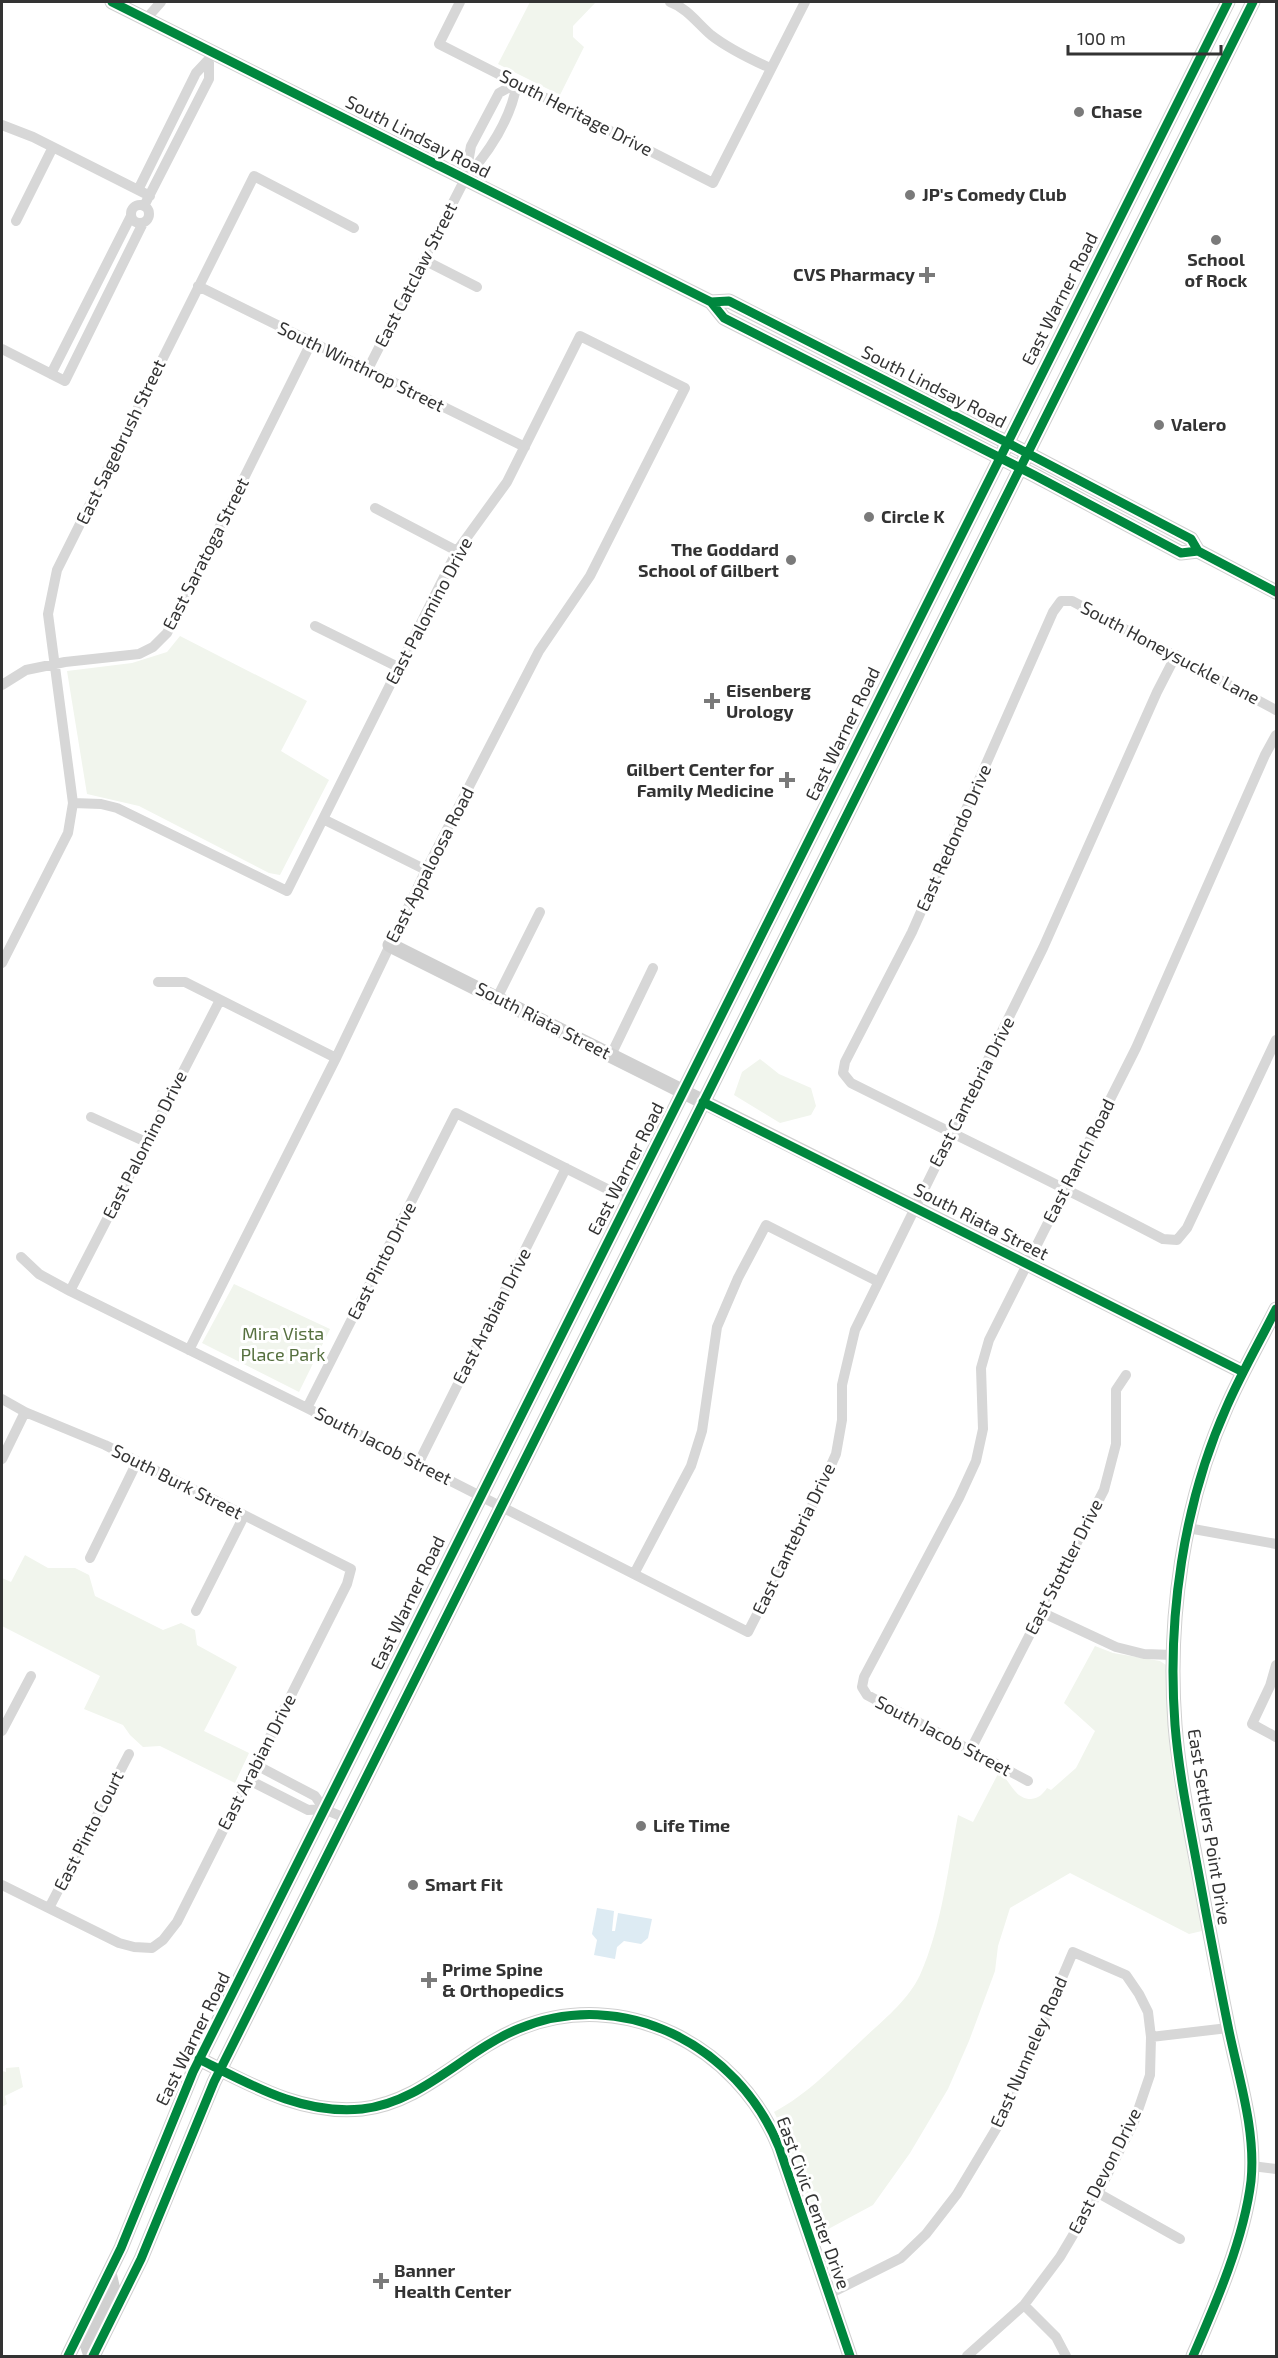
<svg xmlns="http://www.w3.org/2000/svg" width="1278" height="2358" font-family="'Exo 2',sans-serif">
	<style>
		.green { fill: #f1f5ed }
		.water { fill: #ddebf3 }
		.lines { fill: none; stroke-linecap: round; stroke-linejoin: round }
		.street { stroke: #d7d7d7; stroke-width: 10 }
		.secondary { stroke: #d0d0d0; stroke-width: 15 }
		.cycleway-casing { stroke: #fff; stroke-width: 13 }
		.cycleway { stroke: #00873e; stroke-width: 9 }
		.poi-dot { fill: #7a7a7a; stroke: #fff; stroke-width: 2 }
		.labels { text-anchor: middle; stroke-width: 6; stroke-linejoin: round; paint-order: stroke }
		.poi-label { font-size: 18px; font-weight: bold; fill: #333; stroke: #fff; text-anchor: start }
		.street-label { font-size: 18px; fill: #333; stroke: #fff }
		.park-label { font-size: 18px; fill: #56703f; stroke: #fff }
	</style>
	<rect width="100%" height="100%" fill="#fff"/>
	<path class="green" d="M530,2H596L573,26V37L584,47L560,95L498,64Z
		M180,636L307,701L281,751L329,780L280,875L269,873L139,806L87,794L67,671L132,663L167,652Z
		M760,1059L779,1074L811,1088L816,1106L811,1115L780,1123L734,1095L742,1072Z
		M234,1284L330,1329L299,1392L202,1343Z
		M25,1555L48,1568H75L89,1575L95,1596L163,1630L181,1623L195,1630L197,1645L237,1667L204,1731L249,1753L235,1783L160,1746L143,1747L130,1735L123,1725L84,1709L100,1676L2,1626V1578L11,1582Z
		M1095,1646L1113,1653L1160,1661L1166,1665L1168,1729L1172,1771L1202,1931L1189,1934L1070,1873L1010,1908L998,1946L995,1971L969,2041L948,2089L910,2153L873,2205L819,2234L782,2128L774,2112C808,2094 834,2066 862,2040C882,2021 908,2001 920,1975C942,1926 948,1868 958,1815L973,1822L999,1772C1011,1781 1014,1799 1031,1799C1039,1798 1043,1794 1047,1788L1051,1790L1076,1768L1095,1731L1064,1703Z
		M19,2067L23,2087L5,2096L7,2104L2,2107V2071L6,2072V2068Z"/>
	<path class="water" d="M597,1908L614,1911L612,1931H615L618,1913L652,1919L648,1938L641,1944L624,1941L617,1947L615,1959L594,1955L597,1940L592,1934Z"/>
	<g class="lines">
		<path class="street" d="M460,2L439,44L713,183L805,2
			M670,2C687,8 698,24 711,35C729,49 750,59 770,68
			M146,19L161,2
			M2,125L33,137L150,196
			M465,179L471,146L499,93L517,83
			M138,190L196,73L211,57
			M131 214a9 9 0 1 1 18 0a9 9 0 1 1-18 0Z
			M144,206L209,79V60
			M16,221L53,147
			M424,260L477,287
			M198,286L525,447
			M2,349L65,381L143,223
			M367,371L465,179C489,152 511,120 517,83
			M51,374L131,216
			M375,508L457,551
			M315,626L398,667
			M2,685L26,670L65,662L139,654L153,647L167,633L311,343
			M1276,710L1072,601H1061L1053,612L912,932L845,1062L843,1073L851,1083C955,1135 1060,1185 1163,1239L1177,1240L1187,1228L1276,1040
			M73,803L101,804L117,808L287,891L457,551L507,482L580,336L685,388L590,576L539,651L426,870L336,1058L189,1350
			M323,819L426,870
			M2,963L68,833L73,803L48,614L57,570L254,176L354,228
			M158,982H185L336,1058
			M497,998L540,912
			M611,1055L653,968
			M91,1117L146,1142
			M21,1257L39,1274L70,1291L307,1408L748,1632L820,1490L836,1454L842,1420V1385L855,1330L1043,948L1157,692L1176,655
			M70,1291L220,1000
			M2,1399L25,1412L105,1445L351,1569L347,1584L177,1922L163,1940L152,1948L134,1947L119,1943L2,1885
			M307,1408L456,1113L629,1200
			M2,1459L25,1412
			M418,1464L566,1168
			M1188,1528L1276,1544
			M90,1558L137,1462
			M634,1574L691,1466L702,1431L717,1327L738,1278L766,1225L877,1281
			M196,1611L244,1516
			M1041,1612L1116,1647L1144,1654L1173,1655
			M1276,1665L1270,1686L1252,1724L1276,1737
			M2,1731L31,1676
			M971,1749L1104,1490L1116,1444V1390L1126,1375
			M256,1765L315,1796L324,1809
			M249,1780L308,1810L324,1809L345,1818
			M1028,1781L867,1695L862,1687L864,1677L959,1498L976,1461L983,1429L981,1368L989,1340L1136,1048L1265,755L1276,735
			M49,1908L129,1754
			M1151,2037L1228,2028
			M1252,2166L1276,2169
			M1098,2193L1180,2239
			M829,2294L901,2258L926,2234L957,2194L1002,2119L1073,1952L1126,1975L1139,1994L1148,2012L1151,2037L1150,2075L1134,2122L1098,2193L1060,2257L1024,2305L967,2356
			M1024,2305L1056,2337L1066,2356"/>
		<path class="secondary" d="M112,2L711,302L724,318L1034,475L1181,553L1198,551
			M711,302L729,301L1006,442L1191,539L1198,551L1276,592
			M390,945L1243,1372
			M199,2059C251,2085 302,2115 362,2109C423,2102 463,2052 518,2029C623,1985 738,2046 779,2147L850,2356
			M68,2356L121,2248L193,2072L1228,2
			M91,2356L87,2344L89,2337L113,2290L109,2273
			M93,2356L141,2259L214,2082L1253,2
			M1193,2356C1216,2303 1244,2239 1251,2181C1256,2131 1239,2079 1229,2031C1218,1977 1208,1924 1198,1870C1189,1822 1179,1774 1175,1725C1167,1618 1183,1504 1227,1406C1242,1372 1260,1341 1276,1309"/>
		<defs>
			<path id="cycleway" d="M112,2L711,302L724,318L1034,475L1181,553L1198,551
				M711,302L729,301L1006,442L1191,539L1198,551L1276,592
				M703,1102L1243,1372
				M199,2059C251,2085 302,2115 362,2109C423,2102 463,2052 518,2029C623,1985 738,2046 779,2147L850,2356
				M68,2356L121,2248L193,2072L1228,2
				M93,2356L141,2259L214,2082L1253,2
				M1193,2356C1216,2303 1244,2239 1251,2181C1256,2131 1239,2079 1229,2031C1218,1977 1208,1924 1198,1870C1189,1822 1179,1774 1175,1725C1167,1618 1183,1504 1227,1406C1242,1372 1260,1341 1276,1309"/>
		</defs>
		<use href="#cycleway" class="cycleway-casing"/>
		<use href="#cycleway" class="cycleway"/>
	</g>
	<g class="poi-dot">
		<circle cx="1079" cy="112" r="6"/>
		<circle cx="910" cy="195" r="6"/>
		<circle cx="1216" cy="240" r="6"/>
		<path d="M924 266h6v6h6v6h-6v6h-6v-6h-6v-6h6z"/>
		<circle cx="1159" cy="425" r="6"/>
		<circle cx="869" cy="517" r="6"/>
		<circle cx="791" cy="560" r="6"/>
		<path d="M709 692h6v6h6v6h-6v6h-6v-6h-6v-6h6z"/>
		<path d="M784 771h6v6h6v6h-6v6h-6v-6h-6v-6h6z"/>
		<circle cx="641" cy="1826" r="6"/>
		<circle cx="413" cy="1885" r="6"/>
		<path d="M426 1971h6v6h6v6h-6v6h-6v-6h-6v-6h6z"/>
		<path d="M378 2272h6v6h6v6h-6v6h-6v-6h-6v-6h6z"/>
	</g>
	<g class="labels">
		<g class="poi-label">
			<text x="1091" y="118">Chase</text>
			<text x="922" y="201">JP's Comedy Club</text>
			<text x="1216" y="266" text-anchor="middle">School<tspan x="1216" dy="21">of Rock</tspan></text>
			<text x="915" y="281" text-anchor="end">CVS Pharmacy</text>
			<text x="1171" y="431">Valero</text>
			<text x="881" y="523">Circle K</text>
			<text x="779" y="556" text-anchor="end">The Goddard<tspan x="779" dy="21">School of Gilbert</tspan></text>
			<text x="726" y="697">Eisenberg<tspan x="726" dy="21">Urology</tspan></text>
			<text x="774" y="776" text-anchor="end">Gilbert Center for<tspan x="774" dy="21">Family Medicine</tspan></text>
			<text x="653" y="1832">Life Time</text>
			<text x="425" y="1891">Smart Fit</text>
			<text x="442" y="1976">Prime Spine<tspan x="442" dy="21">&amp; Orthopedics</tspan></text>
			<text x="394" y="2277">Banner<tspan x="394" dy="21">Health Center</tspan></text>
		</g>
		<g class="street-label">
			<text transform="translate(576 113) rotate(27)" y="6">South Heritage Drive</text>
			<text transform="translate(418 137) rotate(27)" y="6">South Lindsay Road</text>
			<text transform="translate(416 275) rotate(-63)" y="6">East Catclaw Street</text>
			<text transform="translate(1060 299) rotate(-63)" y="6">East Warner Road</text>
			<text transform="translate(361 367) rotate(26)" y="6">South Winthrop Street</text>
			<text transform="translate(934 387) rotate(27)" y="6">South Lindsay Road</text>
			<text transform="translate(121 442) rotate(-64)" y="6">East Sagebrush Street</text>
			<text transform="translate(206 554) rotate(-63)" y="6">East Saratoga Street</text>
			<text transform="translate(429 611) rotate(-62)" y="6">East Palomino Drive</text>
			<text transform="translate(1170 653) rotate(28)" y="6">South Honeysuckle Lane</text>
			<text transform="translate(843 734) rotate(-64)" y="6">East Warner Road</text>
			<text transform="translate(954 838) rotate(-66)" y="6">East Redondo Drive</text>
			<text transform="translate(430 865) rotate(-63)" y="6">East Appaloosa Road</text>
			<text transform="translate(543 1021) rotate(27)" y="6">South Riata Street</text>
			<text transform="translate(972 1092) rotate(-63)" y="6">East Cantebria Drive</text>
			<text transform="translate(145 1145) rotate(-63)" y="6">East Palomino Drive</text>
			<text transform="translate(1079 1161) rotate(-63)" y="6">East Ranch Road</text>
			<text transform="translate(626 1169) rotate(-63)" y="6">East Warner Road</text>
			<text transform="translate(981 1222) rotate(27)" y="6">South Riata Street</text>
			<text transform="translate(382 1261) rotate(-63)" y="6">East Pinto Drive</text>
			<text transform="translate(492 1316) rotate(-63)" y="6">East Arabian Drive</text>
			<text transform="translate(383 1446) rotate(27)" y="6">South Jacob Street</text>
			<text transform="translate(177 1482) rotate(27)" y="6">South Burk Street</text>
			<text transform="translate(794 1539) rotate(-64)" y="6">East Cantebria Drive</text>
			<text transform="translate(1064 1567) rotate(-63)" y="6">East Stottler Drive</text>
			<text transform="translate(408 1603) rotate(-64)" y="6">East Warner Road</text>
			<text transform="translate(943 1736) rotate(28)" y="6">South Jacob Street</text>
			<text transform="translate(257 1762) rotate(-63)" y="6">East Arabian Drive</text>
			<text transform="translate(1209 1827) rotate(81)" y="6">East Settlers Point Drive</text>
			<text transform="translate(89 1831) rotate(-63)" y="6">East Pinto Court</text>
			<text transform="translate(193 2039) rotate(-64)" y="6">East Warner Road</text>
			<text transform="translate(1029 2052) rotate(-66)" y="6">East Nunneley Road</text>
			<text transform="translate(1105 2171) rotate(-63)" y="6">East Devon Drive</text>
			<text transform="translate(813 2203) rotate(70)" y="6">East Civic Center Drive</text>
		</g>
		<g class="park-label">
			<text x="283" y="1340">Mira Vista<tspan x="283" dy="21">Place Park</tspan></text>
		</g>
	</g>
	<rect width="1278" height="2358" fill="none" stroke="#333333" stroke-width="6"/>
	<path d="M1068 45v9h153v-9" fill="none" stroke="#333333" stroke-width="3"/>
	<text x="1077" y="45" font-size="18" fill="#333333" stroke="#ffffff" stroke-width="4.5" paint-order="stroke">100 m</text>
</svg>
